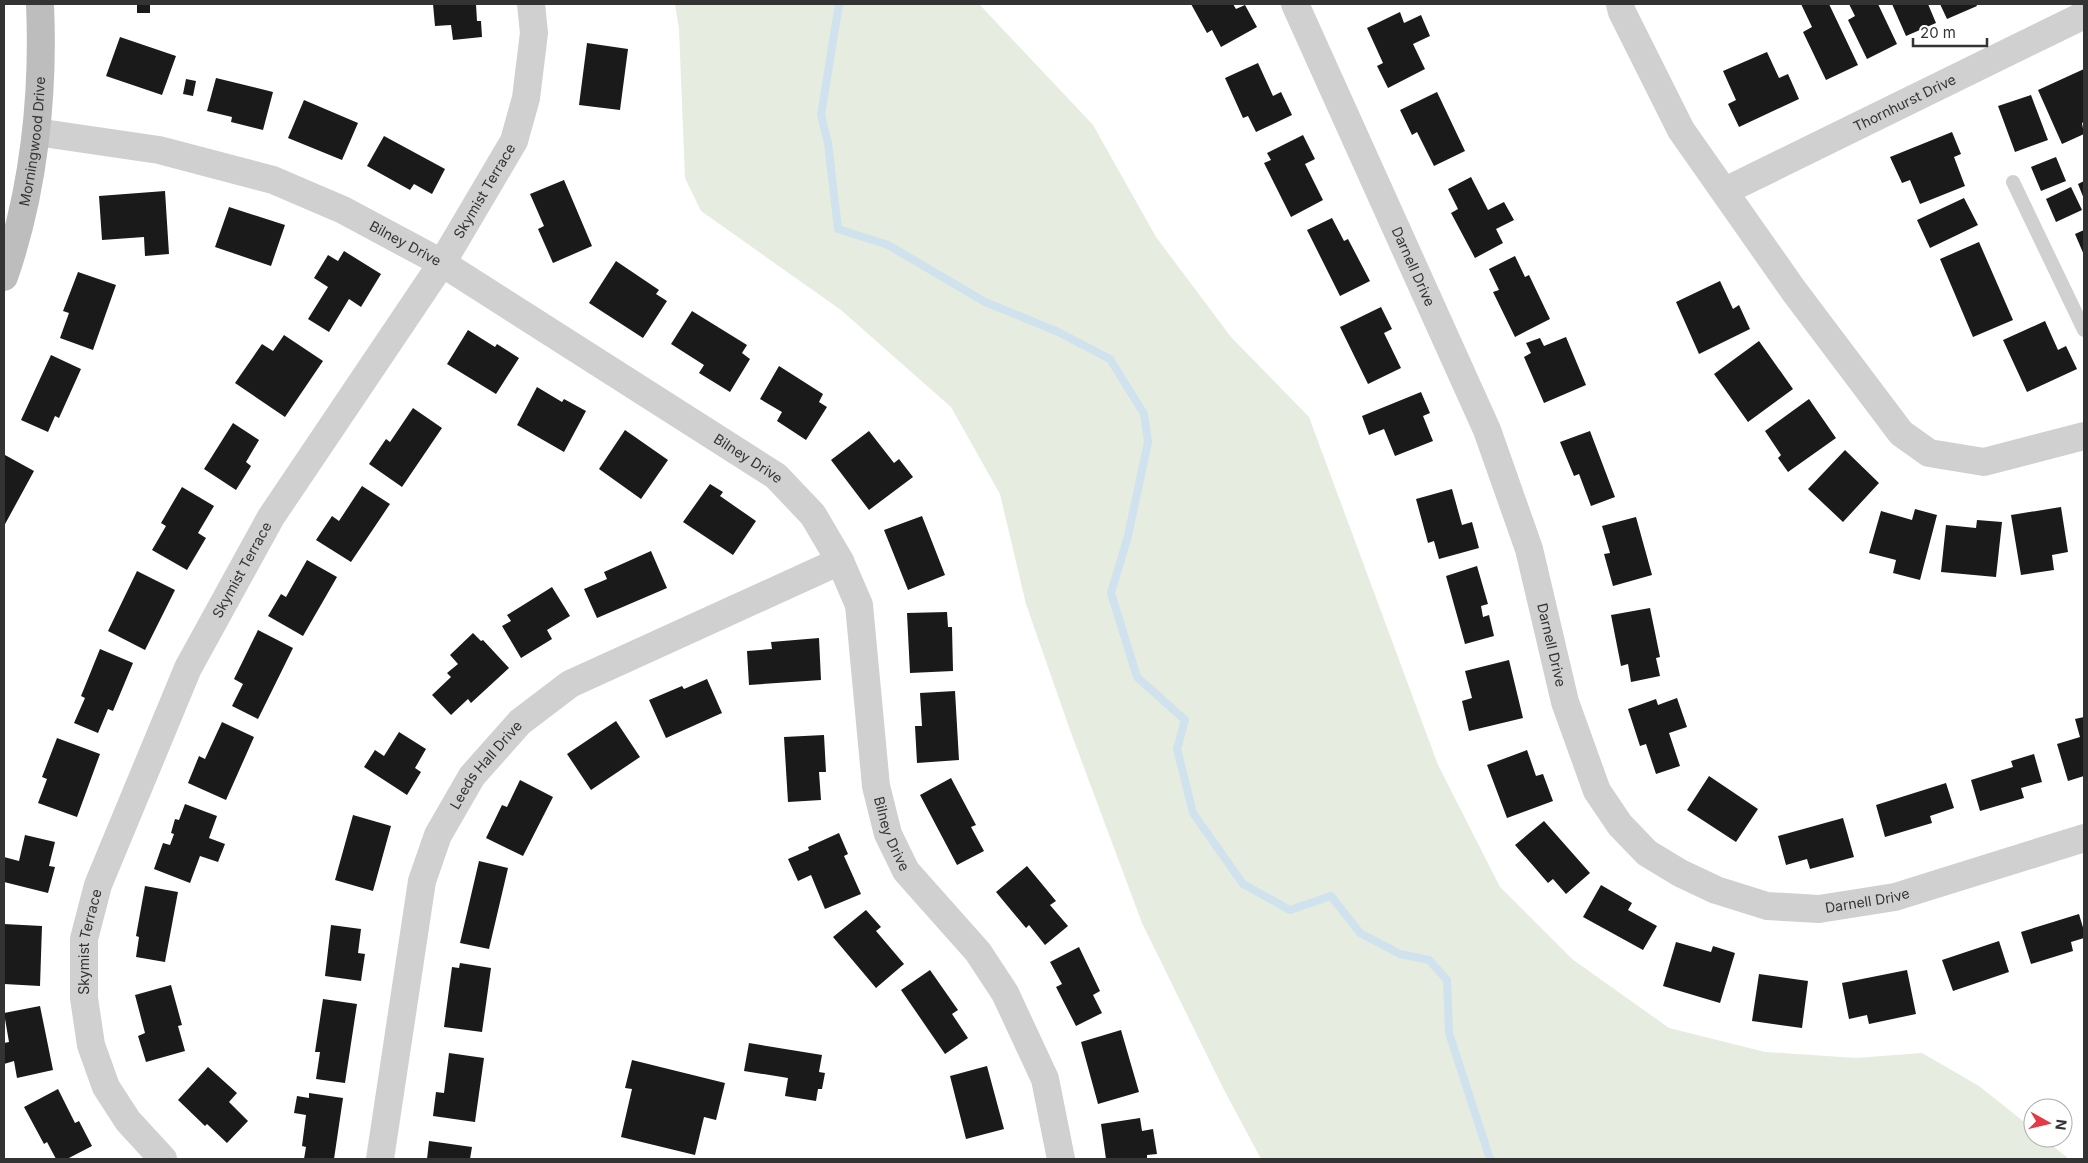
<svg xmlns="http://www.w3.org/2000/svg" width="2088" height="1163" font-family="Inter,sans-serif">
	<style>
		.green { fill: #e6ecdf }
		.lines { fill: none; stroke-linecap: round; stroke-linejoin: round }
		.stream { stroke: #cfe2ee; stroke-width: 8 }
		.building { fill: #1a1a1a }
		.lane { stroke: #d0d0d0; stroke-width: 14 }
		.street { stroke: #d0d0d0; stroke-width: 28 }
		.secondary { stroke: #bdbdbd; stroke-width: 28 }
		.labels { text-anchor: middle; stroke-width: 5; stroke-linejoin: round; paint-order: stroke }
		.street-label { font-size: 14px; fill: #333; stroke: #fff }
	</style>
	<rect width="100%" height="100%" fill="#fff"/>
	<path class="green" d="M675,4H979L1093,125L1156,237L1231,337L1309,417L1438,765L1500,887L1572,959L1669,1028L1765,1052L1856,1058L1922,1053L1979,1086L2033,1129V1138H2043L2069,1159H1261L1222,1086L1142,923L1070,730L1026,604L1000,494L951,407L841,310L701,211L685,178L679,29Z"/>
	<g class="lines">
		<path class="stream" d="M839,4L821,115L828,143L838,229L888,245L985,302L1056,331L1110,359L1144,414L1148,442L1128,536L1111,593L1137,677L1185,720L1177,749L1193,813L1243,884L1290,910L1331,896L1360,933L1400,954L1429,960L1447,980L1449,1033L1490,1159"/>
	</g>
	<path class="building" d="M137,4H150V13H137Z
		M433,4H476L477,21H481L482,37L453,40L451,25L435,26Z
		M1191,4H1233L1236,9L1245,5L1257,27L1221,47L1212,30L1207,33Z
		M1801,4H1829L1858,65L1826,80L1803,32L1812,27Z
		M1849,4H1878L1897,44L1867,59L1848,20L1855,16Z
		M1892,4H1928L1936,23L1906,36Z
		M1940,4H1976L1977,6L1947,19Z
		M1400,12L1404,23L1421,15L1430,36L1413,44L1425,69L1388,88L1377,66L1383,63L1367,28Z
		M120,37L176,56L162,95L106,76Z
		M587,43L628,49L620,110L579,105Z
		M1767,52L1779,78L1788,74L1799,99L1739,127L1728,104L1736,100L1723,71Z
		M1258,63L1273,96L1281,92L1292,115L1256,132L1248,116L1243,118L1225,78Z
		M2084,69V122L2082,123L2084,134L2062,144L2038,90Z
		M216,78L273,92L263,130L231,122L232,117L207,111Z
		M186,79L196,81L193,96L183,94Z
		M1437,92L1465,151L1434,166L1417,132L1412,135L1400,110Z
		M2031,95L2048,140L2015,152L1998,106Z
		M304,100L358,123L342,160L288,138Z
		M1952,132L1961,154L1954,157L1965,186L1920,204L1910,180L1902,183L1890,157Z
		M1303,135L1315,159L1305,164L1323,200L1291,217L1264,163L1271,160L1267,153Z
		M384,136L445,169L432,194L414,184L410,190L367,166Z
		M2056,157L2066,181L2041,191L2031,167Z
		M1471,177L1488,210L1504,202L1514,220L1496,229L1503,243L1475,258L1451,213L1458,209L1448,189Z
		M564,180L592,246L553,263L538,229L544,226L530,194Z
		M2084,181V199L2078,184Z
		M2071,187L2082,210L2056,222L2046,199Z
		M165,191L169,254L145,256L144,237L102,240L99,196Z
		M1964,198L1978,225L1930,248L1917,220Z
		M229,207L285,225L271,266L215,247Z
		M1332,218L1344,241L1348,239L1370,281L1340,296L1307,230Z
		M2084,230V255L2075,234Z
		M1979,242L2013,320L1973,337L1940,259Z
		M344,251L381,274L361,307L349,299L329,332L308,319L328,287L314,278L328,255L338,261Z
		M1515,256L1525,277L1529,275L1550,319L1515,337L1493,292L1499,290L1489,269Z
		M616,261L659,290L656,294L667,301L643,338L589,303Z
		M78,272L116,285L93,350L60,338L69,313L63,311Z
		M1720,281L1733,309L1739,305L1750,329L1699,354L1676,302Z
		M1381,307L1392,329L1384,333L1401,368L1368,384L1340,327Z
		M692,311L747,345L742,353L750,359L730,392L699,373L704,365L671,344Z
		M2045,321L2058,350L2066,346L2077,369L2027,392L2003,340Z
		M468,330L495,347L497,344L519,358L496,394L447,364Z
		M284,335L323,361L285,417L235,383L262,344L273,351Z
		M1566,337L1586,385L1544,403L1524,357L1531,353L1526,343L1540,338L1544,346Z
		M1759,341L1793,389L1748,422L1714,374Z
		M51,355L81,369L59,418L55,416L48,432L21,420Z
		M779,366L823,394L819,402L827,407L806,440L777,421L782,412L760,399Z
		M537,387L562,402L564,399L586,411L564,452L517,425Z
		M1421,392L1430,413L1423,416L1433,441L1395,456L1384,429L1369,435L1362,416Z
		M1809,399L1836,438L1788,472L1778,458L1781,455L1765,431Z
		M413,408L442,428L402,487L369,464L386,439L390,442Z
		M233,423L259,440L246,462L251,466L236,490L204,469Z
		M625,430L668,460L641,499L599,469Z
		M869,431L894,463L899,459L913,477L869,510L831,460Z
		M1590,431L1615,497L1591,506L1579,474L1574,476L1560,442Z
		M1845,450L1879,483L1843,522L1808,489Z
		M5,455L34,471L4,526V458Z
		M710,484L723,492L720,496L756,521L733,555L683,522Z
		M362,486L390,504L351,562L316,540L332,516L339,521Z
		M182,487L214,506L198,533L206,538L187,570L152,550L166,526L161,523Z
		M1452,489L1462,525L1472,522L1479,548L1439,559L1434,541L1428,543L1416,499Z
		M2061,507L2068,552L2052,555L2054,570L2021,575L2011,515Z
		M1915,509L1937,515L1920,580L1893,573L1896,560L1869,553L1881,511L1912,520Z
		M922,516L945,575L908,590L884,530Z
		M1636,517L1652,575L1613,586L1604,554L1610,553L1602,526Z
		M1977,520L2002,522L1996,577L1941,572L1946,525L1976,528Z
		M651,551L667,588L597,618L584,589L607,579L604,572Z
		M307,560L337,577L303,636L268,616L281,594L286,597Z
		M1477,566L1488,604L1481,606L1483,617L1489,615L1494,636L1465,644L1446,576Z
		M137,571L175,590L145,650L108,631Z
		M552,587L570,616L547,630L552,639L521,658L502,626L511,621L507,615Z
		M1650,608L1660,657L1656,658L1660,676L1631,682L1628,664L1621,666L1611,615Z
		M947,612L948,627H952L953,671L910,673L907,613Z
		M258,630L293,648L258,719L232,706L243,684L234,679Z
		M473,633L481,641L483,640L509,668L471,703L468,699L451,715L432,695L451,677L447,673L458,664L450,655Z
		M819,638L821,680L749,685L747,651L772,649L771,642Z
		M100,649L133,663L113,711L108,709L98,733L74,723L85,698L81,696Z
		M1509,660L1523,718L1469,731L1462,701L1472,698L1465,671Z
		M707,679L722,713L666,738L649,700L682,686L684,689Z
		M955,691L959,760L917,763L915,726H922L920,693Z
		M1677,698L1687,727L1669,733L1680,766L1656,774L1646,744L1640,746L1628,709L1656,699L1658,705Z
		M2084,717V776L2068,781L2057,744L2080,737L2075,719Z
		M616,721L640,757L591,790L567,754Z
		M222,722L254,737L226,800L188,783L199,756L205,759Z
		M399,732L426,749L415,768L421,772L407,795L364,767L375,750L384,756Z
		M824,735L826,772H819L821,800L788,802L784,737Z
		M57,738L100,754L77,817L38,803L47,779L42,777Z
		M1527,750L1536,776L1543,774L1553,801L1507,818L1487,765Z
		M2034,754L2042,782L2021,788L2024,798L1980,811L1971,780L2013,767L2011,761Z
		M1709,776L1758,809L1736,842L1687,810Z
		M951,778L976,825L971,827L984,851L957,865L920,795Z
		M520,780L553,797L523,856L486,838L502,805L507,807Z
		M1946,783L1954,808L1930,816L1932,823L1885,837L1876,805Z
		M185,804L217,816L209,838L225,844L218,862L200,856L190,883L154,869L163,843L170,845L174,834L171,833L175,819L179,820Z
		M353,815L391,826L373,891L335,880Z
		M1843,818L1854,857L1810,869L1807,859L1786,865L1778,836Z
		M1544,821L1590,873L1566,894L1553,879L1548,883L1515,845Z
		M839,833L848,854L844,856L861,894L825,909L811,875L798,881L788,859L809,850L808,847Z
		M25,835L55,842L49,866L55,867L48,893L4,882V857L19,861Z
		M479,861L508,868L489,949L460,943Z
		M1027,866L1056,901L1050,905L1068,926L1045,945L1029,925L1026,928L996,892Z
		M1601,885L1632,903L1628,910L1657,926L1643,950L1583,917Z
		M145,886L178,892L165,962L136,957L139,937L136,936Z
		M866,910L881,927L876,931L904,964L876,988L833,937Z
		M2079,914L2084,931V938L2071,942L2073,951L2031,964L2021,932Z
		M4,924L42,926L40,986L4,984Z
		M331,925L361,929L358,953L365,954L361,981L325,976Z
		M1999,941L2009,972L1953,991L1942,960Z
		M1676,942L1711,952L1713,946L1735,953L1720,1003L1663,986Z
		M1079,947L1100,991L1093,995L1102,1013L1076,1026L1056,987L1062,984L1050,962Z
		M460,963L491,968L482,1032L444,1027L452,967L459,968Z
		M930,970L958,1010L952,1014L968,1038L945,1054L901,990Z
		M1907,970L1916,1014L1869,1024L1867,1015L1849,1019L1842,983Z
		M1759,974L1808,981L1802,1028L1752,1021Z
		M171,985L182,1025L178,1026L185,1051L146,1062L138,1036L145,1033L135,995Z
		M323,999L357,1004L345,1083L316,1079L320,1052H315Z
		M40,1006L53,1070L17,1078L14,1061L4,1064V1043L9,1042L4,1013Z
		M1121,1030L1139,1092L1098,1104L1081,1042Z
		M749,1043L822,1055L819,1072L825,1073L822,1089H818L816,1101L785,1096L788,1078L744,1071Z
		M449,1053L484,1058L475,1122L433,1116L436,1092L444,1093Z
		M632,1060L725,1083L716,1120L704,1117L695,1155L621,1137L632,1089L625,1088Z
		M987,1066L1004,1129L966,1139L950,1076Z
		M208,1067L237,1093L229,1102L248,1121L227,1143L207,1124L205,1126L178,1100Z
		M58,1089L75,1123L79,1121L92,1146L67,1159H56L47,1142L44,1144L24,1107Z
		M309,1093L343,1098L334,1159H304L306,1147L302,1146L306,1115L294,1113L297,1096L309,1098Z
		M1140,1118L1142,1131L1153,1129L1157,1154L1147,1155V1159H1106L1101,1124Z
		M429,1141L472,1147L470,1159H427Z"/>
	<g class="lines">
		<path class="lane" d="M2013,182L2084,330"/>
		<g class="street">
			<path id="s1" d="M1295,4L1487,430L1529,549L1565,702L1597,791L1620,825L1647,853L1680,873L1716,890L1767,906L1819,909L1895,897L2084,838"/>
			<path d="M1620,4L1622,12L1681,130L1794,291L1901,433L1929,453L1984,462L2084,436"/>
			<path id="s2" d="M36,132L159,150L273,180L343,210L442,263L776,476L813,515L840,561L859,605L876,786L888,834L906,871L978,952L1005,993L1045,1079L1061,1159"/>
			<path id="s3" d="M1725,191L2084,15"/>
			<path id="s4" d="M163,1159L128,1121L106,1087L91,1045L84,998V939L98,885L188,668L271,517L442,263L514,141L526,98L534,33L531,4"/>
			<path id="s5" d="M380,1159L422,881L438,835L472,776L520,722L570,684L840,561"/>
		</g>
		<path class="secondary" id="s6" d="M4,277C34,191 44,94 40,4"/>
	</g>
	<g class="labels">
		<g class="street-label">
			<text dy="5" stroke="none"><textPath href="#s3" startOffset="200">Thornhurst Drive</textPath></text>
			<text dy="5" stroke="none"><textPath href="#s6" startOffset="139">Morningwood Drive</textPath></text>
			<text dy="5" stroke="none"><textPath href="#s4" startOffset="1096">Skymist Terrace</textPath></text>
			<text dy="5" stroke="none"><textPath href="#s2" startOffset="389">Bilney Drive</textPath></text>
			<text dy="5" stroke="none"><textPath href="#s1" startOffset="288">Darnell Drive</textPath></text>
			<text dy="5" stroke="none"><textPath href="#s2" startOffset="794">Bilney Drive</textPath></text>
			<text dy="5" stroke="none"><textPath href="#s4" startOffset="646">Skymist Terrace</textPath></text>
			<text dy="5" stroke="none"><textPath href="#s1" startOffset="692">Darnell Drive</textPath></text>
			<text dy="5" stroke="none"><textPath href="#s5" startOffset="415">Leeds Hall Drive</textPath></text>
			<text dy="5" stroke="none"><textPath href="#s2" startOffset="1214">Bilney Drive</textPath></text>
			<text dy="5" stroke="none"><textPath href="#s1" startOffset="1158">Darnell Drive</textPath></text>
			<text dy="5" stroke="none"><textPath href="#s4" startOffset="241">Skymist Terrace</textPath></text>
		</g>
	</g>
	<rect width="2088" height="1163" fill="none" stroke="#333333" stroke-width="10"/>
	<g transform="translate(2048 1123) rotate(98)"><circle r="24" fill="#ffffff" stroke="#adadad"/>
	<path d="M0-4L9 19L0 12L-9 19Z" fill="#e63946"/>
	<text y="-8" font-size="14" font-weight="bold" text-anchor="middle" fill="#333333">N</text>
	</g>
	<path d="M1913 38v8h74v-8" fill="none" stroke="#333333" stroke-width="2.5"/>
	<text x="1920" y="38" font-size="15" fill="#333333" stroke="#ffffff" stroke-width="4" paint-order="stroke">20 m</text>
</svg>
